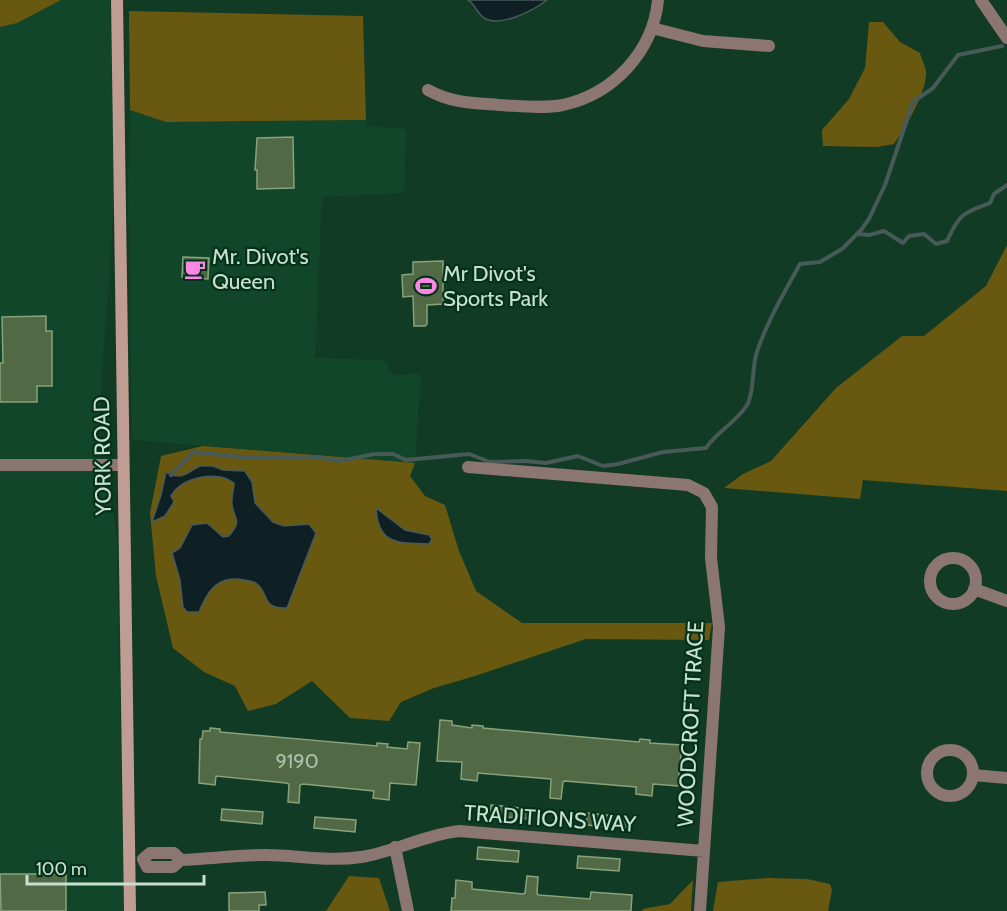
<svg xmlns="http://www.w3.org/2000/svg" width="1007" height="911" font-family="Cabin,sans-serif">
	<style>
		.built { fill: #11462a }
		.green { fill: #695910 }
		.water { fill: #0f2025; stroke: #475a58; stroke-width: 1.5 }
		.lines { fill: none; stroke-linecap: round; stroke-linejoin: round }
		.stream { stroke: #475a58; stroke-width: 4 }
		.building { fill: #516945; stroke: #88a27b; stroke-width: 1.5 }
		.street { stroke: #8c7671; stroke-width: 12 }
		.secondary { stroke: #bf9d93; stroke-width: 12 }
		.labels { text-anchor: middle; stroke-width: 4.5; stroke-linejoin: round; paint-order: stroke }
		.number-label { font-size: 20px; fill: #abc2ad }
		.poi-label { font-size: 22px; fill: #c9e0d0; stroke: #04311a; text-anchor: start }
		.street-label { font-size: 22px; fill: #c9e0d0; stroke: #04311a }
	</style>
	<rect width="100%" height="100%" fill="#113b24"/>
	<path class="built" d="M0,0H110L114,204L95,475L110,494L117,542L124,911H0Z
		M130,110L166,122L366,120L367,126L406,129L404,193L322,197L315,358L384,360L394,375L421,374L415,463L132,440L128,190Z"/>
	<path class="green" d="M0,0H61L17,23L0,27Z
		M129,11L363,16L366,120L166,122L130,110Z
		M869,22H883L900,42L920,53C921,58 925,65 926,71C927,93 906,126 894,144L877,147L823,146L822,130L849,99L865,68Z
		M1007,245V491L863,480L860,499L724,488L743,474L771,461L836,388L902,336H924L986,286Z
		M203,446L415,463L410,476L425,496L445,505L459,551L476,591L522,623H712L709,640L586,639L475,676L434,688L401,702L389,721L350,718L312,681L276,704L248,711L235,686L204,672L173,648L156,576L150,513L161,456Z
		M349,876L379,878L390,911H326Z
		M767,878L807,879L830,884L832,890L828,911H713L718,882Z
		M693,880L691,911H642L643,909L670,904Z"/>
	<path class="water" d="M468,0H547C534,10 501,28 484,18C477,13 475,4 468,0Z
		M200,466H213L223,470L245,471L252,482L255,503L273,522L284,526L309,524L316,533L287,608C261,609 270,595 257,584C254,581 248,581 244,580C218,575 208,590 199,612H187L183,607L180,580L172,553L180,548L192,525L207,523L223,537L229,536C243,519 234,521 232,504C231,497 234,490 234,483C217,470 182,477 171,496L174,502L165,516L152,522L161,495L166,472C183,481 185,473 200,466Z
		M376,508L405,530L429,535L432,539L429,544C398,543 378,545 376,508Z"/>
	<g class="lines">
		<path class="stream" d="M858,234L869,235L884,231L903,243L909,236L924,234L936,244L947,241C959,214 963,213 990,203L994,194L1007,185
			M171,475L194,452L241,457H317L341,461L374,454H393L406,460L469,454L490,462L526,461L546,463L578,456L603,466L618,464L663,452L706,448C717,431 736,423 747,405C754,394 752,369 756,355C766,323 784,293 800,264L820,262L842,249L861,230L869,219L885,185L913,102L933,88L958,55L1002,46"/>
	</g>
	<path class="building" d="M293,137L294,188L257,189V170H255L257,138Z
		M183,257L209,258L208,279L182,277Z
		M443,261V304L427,305V324L425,326H414L413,296L403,297L402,275L413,274V262Z
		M46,316V331H52V386H37V402H0V363H3L2,317Z
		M440,720L452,721V725L472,728V725L483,726V728L639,742L640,739L650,740V743L682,745L678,786L653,784L652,796L636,794V787L565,781L563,782L561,799L550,798L551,779L478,773L477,781L461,779L462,762L437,761Z
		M210,728L220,729V732L377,746V743L388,744L387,747L407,749L408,742L420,743L416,785L390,783L389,800L373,798L374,791L303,784L300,785L299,803L288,802L289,784L286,783L216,776L215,785L199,783L200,739H202L203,731H210Z
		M491,805L532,809L531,819L490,816Z
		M222,809L263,812L262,824L221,820Z
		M587,813L628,817L627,828L586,825Z
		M315,817L356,820L355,832L314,828Z
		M478,847L519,851L518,862L477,859Z
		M578,856L620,859L619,871L577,868Z
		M0,874H66V911H1Z
		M527,876L538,877L537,894L539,895L590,899L591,892L632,895L631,911H451L452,898H455L456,880L472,882V889L523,894L525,893Z
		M265,892L266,905H259V911H229V893Z"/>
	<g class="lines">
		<path class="street" d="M981,0L1007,38
			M652,28L703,41L769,46
			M428,90C451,103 473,103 499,105C520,106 542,109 563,105C613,94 653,52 658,0
			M0,465H123
			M468,467L688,485L704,493L712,507L711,558L719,627L700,911
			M930 581a23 23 0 1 1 46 0a23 23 0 1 1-46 0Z
			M974,589L1007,601
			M927 773a23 23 0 1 1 46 0a23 23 0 1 1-46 0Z
			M973,775L1007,778
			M395,847L408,911
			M181,860L174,853H150L143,859L147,867H173L181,860C208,859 236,855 264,855C297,855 328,862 361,857C394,852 424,835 459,831L704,851"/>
		<path class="secondary" d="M117,0L130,911"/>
	</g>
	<defs>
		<symbol id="cafe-bare" viewBox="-9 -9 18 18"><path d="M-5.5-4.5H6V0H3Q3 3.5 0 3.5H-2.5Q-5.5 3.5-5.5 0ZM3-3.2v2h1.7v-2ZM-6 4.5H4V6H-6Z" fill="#fc86e3" stroke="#04311a" stroke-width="2.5" paint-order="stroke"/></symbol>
		<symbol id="stadium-bare" viewBox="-9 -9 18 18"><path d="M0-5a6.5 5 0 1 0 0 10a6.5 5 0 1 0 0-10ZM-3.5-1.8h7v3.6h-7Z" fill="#fc86e3" stroke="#04311a" stroke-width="2.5" paint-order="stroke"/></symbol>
	</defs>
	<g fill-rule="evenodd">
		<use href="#cafe-bare" x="180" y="254" width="30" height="30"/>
		<use href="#stadium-bare" x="411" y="271" width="30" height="30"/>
	</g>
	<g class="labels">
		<g class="number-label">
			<text x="297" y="768">9190</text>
		</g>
		<g class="poi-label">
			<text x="212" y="264">Mr. Divot's<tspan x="212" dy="25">Queen</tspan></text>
			<text x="443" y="281">Mr Divot's<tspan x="443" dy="25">Sports Park</tspan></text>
		</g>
		<g class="street-label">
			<text transform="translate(102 456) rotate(-91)" y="8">YORK ROAD</text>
			<text transform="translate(690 724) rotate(-87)" y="8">WOODCROFT TRACE</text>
			<text transform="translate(550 818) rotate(4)" y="8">TRADITIONS WAY</text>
		</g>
	</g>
	<path d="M27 875v9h177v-9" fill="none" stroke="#c9e0d0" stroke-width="3"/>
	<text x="36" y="875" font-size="18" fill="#c9e0d0" stroke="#04311a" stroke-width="4.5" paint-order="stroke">100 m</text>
</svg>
